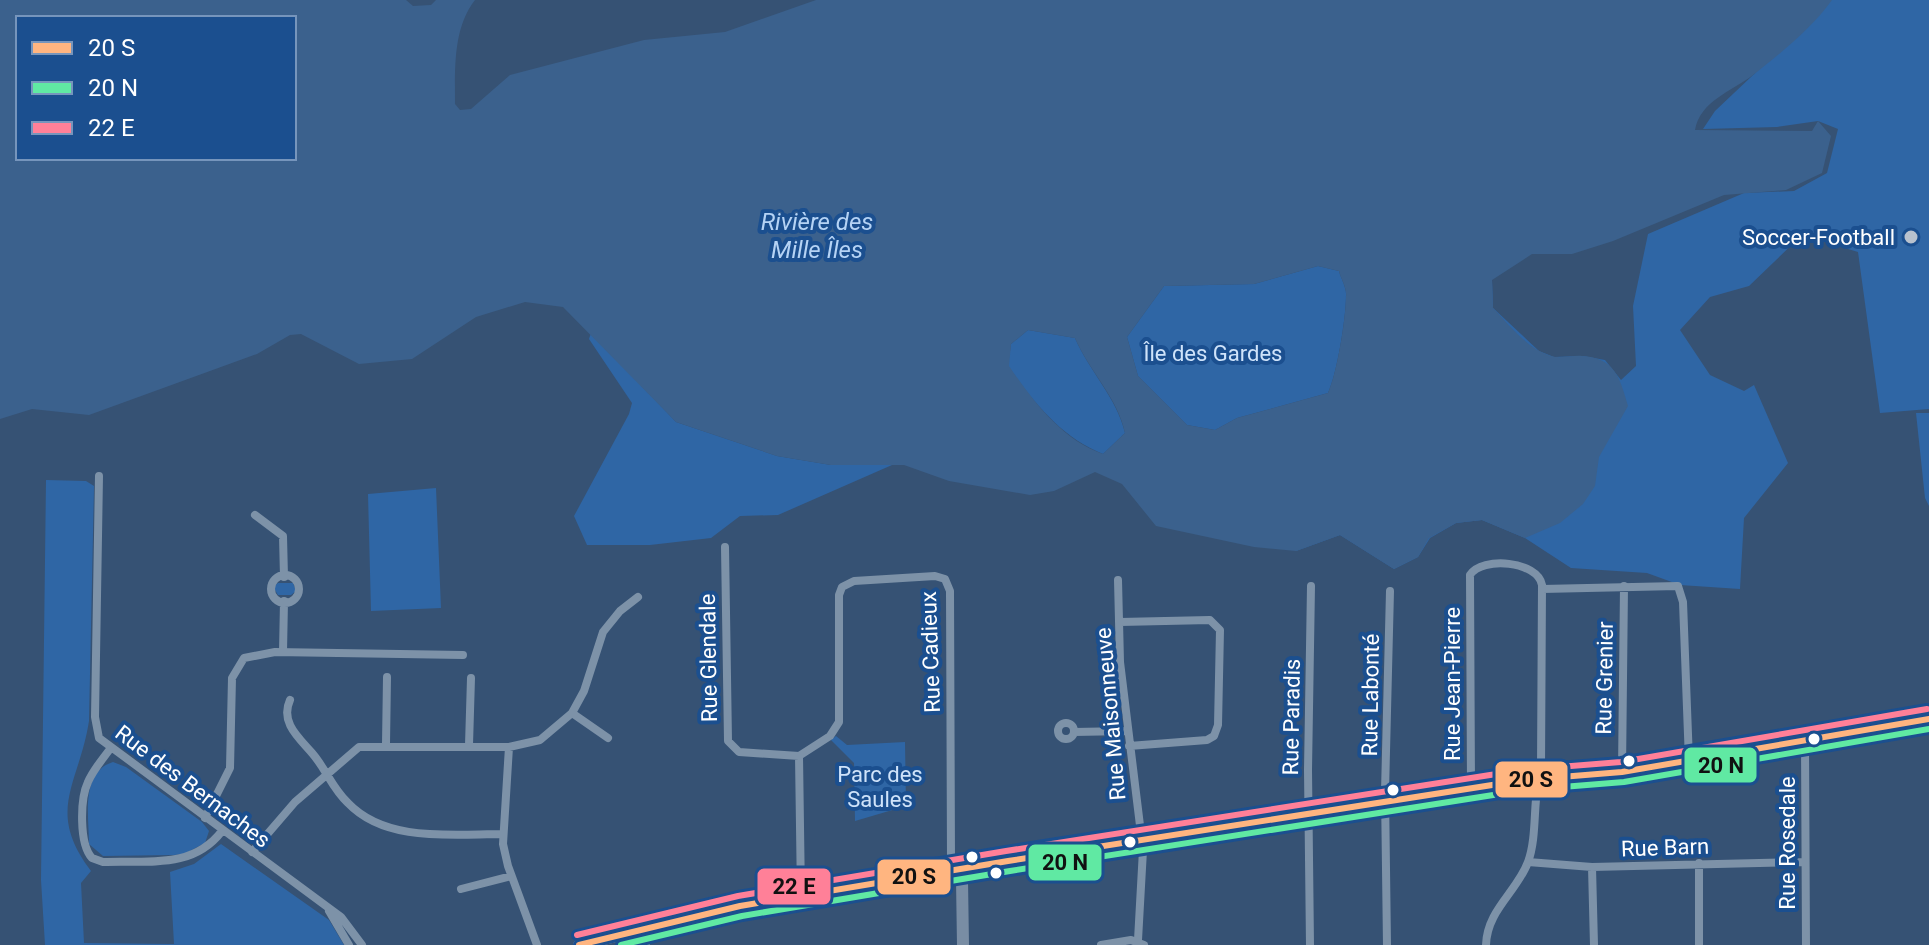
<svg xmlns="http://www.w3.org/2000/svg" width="1929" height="945" font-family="Roboto,sans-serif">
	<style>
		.green { fill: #2f66a5 }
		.water { fill: #3b618d; fill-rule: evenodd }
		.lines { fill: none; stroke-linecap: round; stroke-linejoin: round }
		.street { stroke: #7d92a8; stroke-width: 8 }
		.secondary { stroke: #798da4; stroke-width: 12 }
		.bus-1-casing { stroke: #1b4f8f; stroke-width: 12 }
		.bus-2-casing { stroke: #1b4f8f; stroke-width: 12 }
		.bus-3-casing { stroke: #1b4f8f; stroke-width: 12 }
		.bus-1 { stroke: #ffb580; stroke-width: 6 }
		.bus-2 { stroke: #60e9a3; stroke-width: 6 }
		.bus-3 { stroke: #ff8098; stroke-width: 6 }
		.poi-dot { fill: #b9c2ce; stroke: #1b4f8f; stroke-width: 3 }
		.bus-dot { fill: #fff; stroke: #1b4f8f; stroke-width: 3 }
		.labels { text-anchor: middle; stroke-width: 8; stroke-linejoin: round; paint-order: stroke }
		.poi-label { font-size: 22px; fill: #fff; stroke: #1b4f8f; text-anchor: end }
		.park-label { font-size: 22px; fill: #cfe3fa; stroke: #1b4f8f }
		.street-label { font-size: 22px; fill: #fff; stroke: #1b4f8f }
		.water-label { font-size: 24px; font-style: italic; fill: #b5d3f5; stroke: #1b4f8f }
		.line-badge { stroke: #1b4f8f; stroke-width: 3 }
		.pale-badge-label { font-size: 22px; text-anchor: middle; font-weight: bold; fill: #111 }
	</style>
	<rect width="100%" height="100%" fill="#365274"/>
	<path class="green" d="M1825,0H1929V409L1880,413L1858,252L1838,246L1829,233H1804L1749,286L1710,297L1680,330L1710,375L1744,391L1754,385L1788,463L1744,518L1740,589L1680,585L1647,573L1571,568L1525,538L1482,520L1456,523L1430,538L1418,557L1394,569L1340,535L1296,551L1492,280L1493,308L1539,351L1554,357L1583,356L1605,360L1621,380L1636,366L1633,306L1648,234L1744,193L1794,191L1827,173L1838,129L1818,121L1777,127L1703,129L1715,111L1809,22Z
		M1318,266L1339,271C1341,279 1347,288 1346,296C1346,318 1337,374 1328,393L1237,418L1215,430L1187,425L1138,376L1127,337L1164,286L1254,284Z
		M1028,330L1075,338C1089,371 1117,398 1125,433L1103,454C1062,438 1033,402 1008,366L1011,344Z
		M591,333L676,422L777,456L831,465H892L778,515L740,516L711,538L650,545H587L574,516L629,414L632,403L589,339Z
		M1916,413H1929V506L1925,498Z
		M46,480L86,481L94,486L89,721C79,785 45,810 91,871L81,883L84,943L174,944L170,872L194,864L221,844L329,920L344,945H45L41,880Z
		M436,488L441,608L371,611L368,494Z
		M278,583H293L296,591L291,595H278L273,587Z
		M836,736L847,745L905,742L906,806L855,821L854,763L831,740Z
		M113,762L126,767L202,822L209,831L205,843L184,854L174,855L103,856L89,844C89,817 80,772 113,762Z"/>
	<path class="water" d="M0,0H406L413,6L431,5L436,0H475C453,28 455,68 455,104L460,110L471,109L510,75L644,40L725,32L816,0H1832C1813,27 1779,55 1753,75C1732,91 1700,101 1695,130L1812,131L1818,121L1831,136L1822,173L1786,190L1724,195L1613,241L1572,254H1532L1492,280L1493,308C1509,325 1528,349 1551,356C1561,359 1572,355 1582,356C1615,358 1620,378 1628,406L1599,457L1595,486L1583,504L1560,523L1525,538L1482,520L1456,523L1429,538L1418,557L1394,569L1340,535L1296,551L1254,547L1156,526L1122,484L1095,472L1054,491L1030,495L949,481L904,465H831L777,456L676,422L563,307L525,302L476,317L412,359L359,364L301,334L290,335L257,354L89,415L32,409L0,419ZM18,18H294V158H18ZM1318,266L1339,271C1341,279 1347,288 1346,296C1346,318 1337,374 1328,393L1237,418L1215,430L1187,425L1138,376L1127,337L1164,286L1254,284ZM1028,330L1075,338C1089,371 1118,398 1125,433L1103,454C1062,440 1033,401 1009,366L1011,344Z"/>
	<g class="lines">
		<path class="street" d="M99,476L95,717L99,738L341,917L362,945
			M255,515L283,536L284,577
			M725,547L728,741L739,752L799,756
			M271 589a14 14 0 1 1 28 0a14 14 0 1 1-28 0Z
			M1118,580L1120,662L1143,850L1138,940
			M1542,589L1678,586L1683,602L1689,761
			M1120,622L1210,620L1220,630L1218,725L1214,736L1207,740L1129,746
			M283,652L284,601
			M290,700C280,722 298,737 312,753C326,769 332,788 348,803C386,843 453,834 503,834
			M572,713L608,738
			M1058 731a8 8 0 1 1 16 0a8 8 0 1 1-16 0Z
			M1074,732L1127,731
			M1805,742L1806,945
			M386,744L387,677
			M469,745L471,678
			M509,747L503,844L508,866L537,945
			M110,749C102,760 93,770 88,782C80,799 79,844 92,858L103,862C148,860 192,870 222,831
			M799,756L830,736L839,722V595L842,587L854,581L935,576L945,579L950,591L951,860L956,870
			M799,756L801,896
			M1622,772L1624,586
			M1471,788L1470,575C1482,556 1538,561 1542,585L1541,768C1532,798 1538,835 1528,862C1517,892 1487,910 1486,945
			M205,818L230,768L232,678L244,658L275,652L463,655
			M252,852L295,802L359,747H509L540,740L572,713L584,691L603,632L620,611L638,597
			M1528,862L1592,867L1803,862
			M1592,867L1594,945
			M461,889L511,876
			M329,911L349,945
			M644,928L646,945
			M1101,945L1131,940L1144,945
			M1310,945L1308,770L1311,586
			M1387,945L1385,792L1390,591
			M1699,945V863"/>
		<path class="secondary" d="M956,870L962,880L963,945
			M579,945L740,906L1008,861L1524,780L1622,772L1929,719"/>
		<defs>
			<path id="bus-1" d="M579,945L740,906L1008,861L1524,780L1622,772L1929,719"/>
			<path id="bus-2" d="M621,945L742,916L1010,871L1525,790L1624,782L1929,729"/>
			<path id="bus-3" d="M577,935L738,896L1006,851L1522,770L1621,762L1927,709"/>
		</defs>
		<use href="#bus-1" class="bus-1-casing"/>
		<use href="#bus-2" class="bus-2-casing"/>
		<use href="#bus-3" class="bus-3-casing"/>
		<use href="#bus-1" class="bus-1"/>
		<use href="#bus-2" class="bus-2"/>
		<use href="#bus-3" class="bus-3"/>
	</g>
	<circle class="poi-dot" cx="1911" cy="237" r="8"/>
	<g class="bus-dot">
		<circle cx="1814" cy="739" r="7"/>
		<circle cx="1629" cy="761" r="7"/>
		<circle cx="1393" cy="790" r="7"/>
		<circle cx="1130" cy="842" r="7"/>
		<circle cx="972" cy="857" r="7"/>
		<circle cx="996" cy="873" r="7"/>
	</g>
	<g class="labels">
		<g class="poi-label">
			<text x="1895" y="245">Soccer-Football</text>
		</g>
		<g class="park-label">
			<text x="1213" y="361">Île des Gardes</text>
			<text x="880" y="782">Parc des<tspan x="880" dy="25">Saules</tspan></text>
		</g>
		<g class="street-label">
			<text transform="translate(930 652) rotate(-92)" y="8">Rue Cadieux</text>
			<text transform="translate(708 658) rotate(-91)" y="8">Rue Glendale</text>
			<text transform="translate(1604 678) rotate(-89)" y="8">Rue Grenier</text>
			<text transform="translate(1452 684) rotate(-90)" y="8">Rue Jean-Pierre</text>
			<text transform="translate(1370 695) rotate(-89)" y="8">Rue Labonté</text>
			<text transform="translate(1110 714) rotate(-95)" y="8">Rue Maisonneuve</text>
			<text transform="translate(1291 717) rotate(-89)" y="8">Rue Paradis</text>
			<text transform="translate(193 786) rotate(37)" y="8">Rue des Bernaches</text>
			<text transform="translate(1787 843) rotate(-90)" y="8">Rue Rosedale</text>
			<text transform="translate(1665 847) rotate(-2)" y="8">Rue Barn</text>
		</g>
		<g class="water-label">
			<text x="817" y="230">Rivière des<tspan x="817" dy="28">Mille Îles</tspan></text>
		</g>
	</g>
	<g class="line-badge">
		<rect x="1683" y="746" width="75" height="38" rx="8" fill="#60e9a3"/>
		<rect x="1494" y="760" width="75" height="39" rx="8" fill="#ffb580"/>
		<rect x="1027" y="843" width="76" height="39" rx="8" fill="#60e9a3"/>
		<rect x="876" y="858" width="76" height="38" rx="8" fill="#ffb580"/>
		<rect x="756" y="867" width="76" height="39" rx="8" fill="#ff8098"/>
	</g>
	<g class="pale-badge-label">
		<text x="1721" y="773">20 N</text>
		<text x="1531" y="787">20 S</text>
		<text x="1065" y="870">20 N</text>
		<text x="914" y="884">20 S</text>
		<text x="794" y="894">22 E</text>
	</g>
	<rect x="16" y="16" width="280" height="144" fill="#1b4f8f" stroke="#7695bc" stroke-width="2"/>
	<rect x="32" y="42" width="40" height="12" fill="#ffb580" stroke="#7695bc" stroke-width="2"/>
	<text x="88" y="56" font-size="24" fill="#ffffff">20 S</text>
	<rect x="32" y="82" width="40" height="12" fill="#60e9a3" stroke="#7695bc" stroke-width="2"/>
	<text x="88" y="96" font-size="24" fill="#ffffff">20 N</text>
	<rect x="32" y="122" width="40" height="12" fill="#ff8098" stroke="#7695bc" stroke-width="2"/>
	<text x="88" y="136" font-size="24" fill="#ffffff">22 E</text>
</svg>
